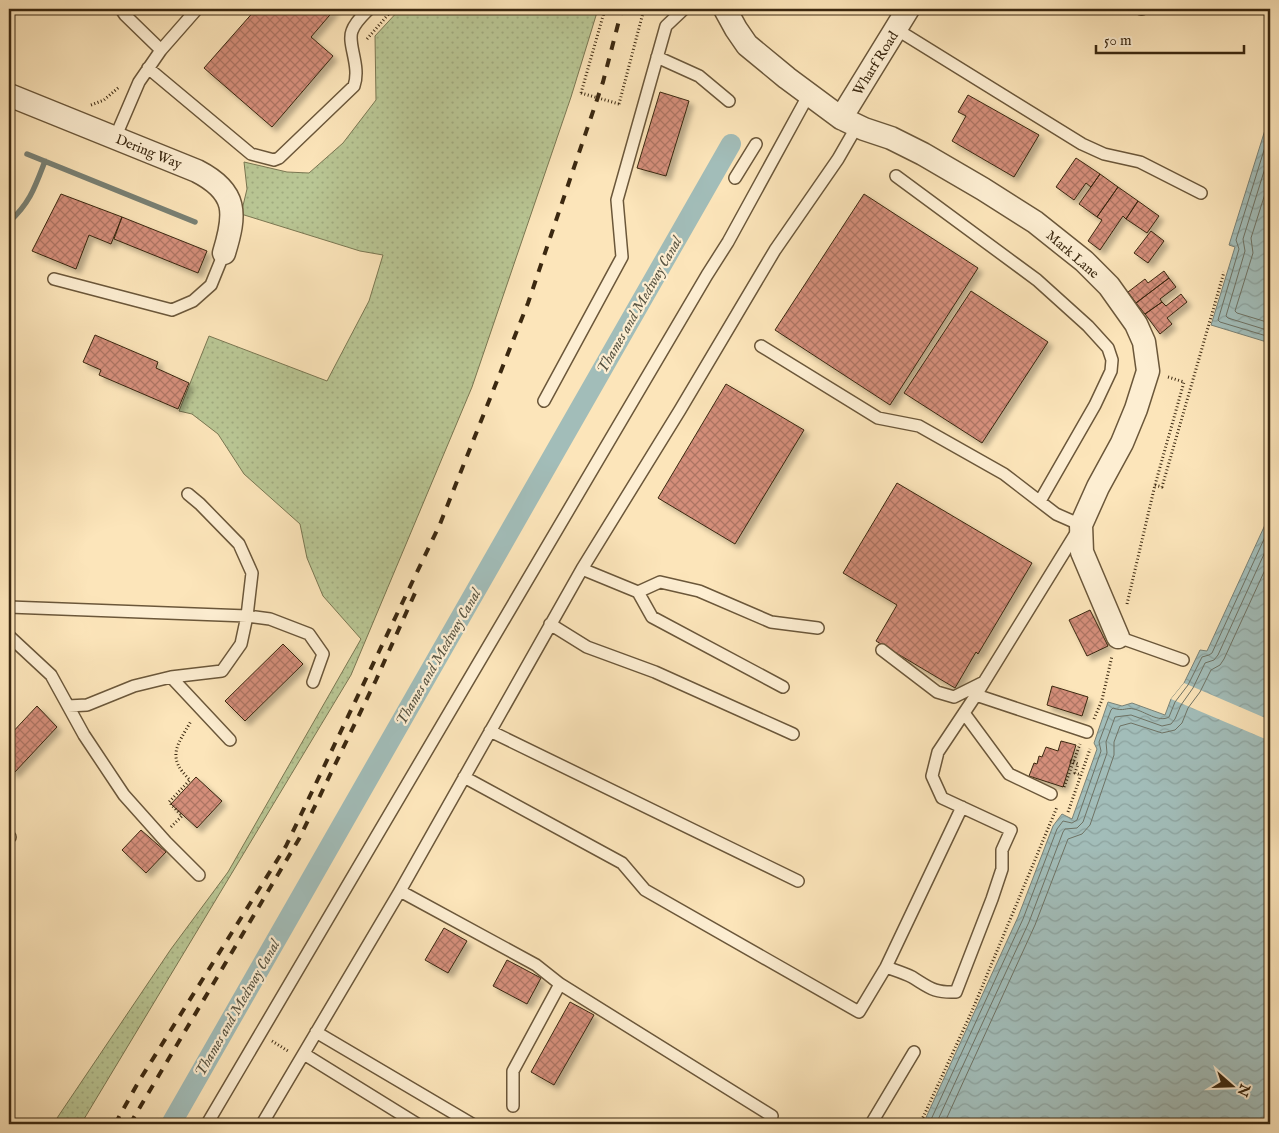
<svg xmlns="http://www.w3.org/2000/svg" width="1279" height="1133" font-family="'IM FELL English',serif">
	<style>
		.grass { fill: url(#grass-dots); stroke: #7a7752 }
		.water { fill: url(#water-waves); stroke: #798175 }
		.pier { fill: #fce5ba }
		.lines { fill: none; stroke-linecap: round; stroke-linejoin: round }
		.shore { stroke: #6e7264; stroke-width: 1 }
		.stream { stroke: #798175; stroke-width: 5.5 }
		.canal { stroke: #a2bdb9; stroke-width: 20 }
		.building { fill: url(#building-cross-hatch); stroke: #3b2810; filter: url(#shadow) }
		.service-casing { stroke: #6b573a; stroke-width: 14 }
		.minor-casing { stroke: #6b573a; stroke-width: 25 }
		.path { stroke: #3b2810; stroke-width: 3; stroke-dasharray: 1 2.5; stroke-linecap: butt }
		.service { stroke: #fdeed2; stroke-width: 11 }
		.minor { stroke: #fdeed2; stroke-width: 22 }
		.rail { stroke: #3b2810; stroke-width: 4; stroke-dasharray: 9 9; stroke-linecap: butt }
		.path-bridge { stroke: #3b2810; stroke-width: 3; stroke-dasharray: 1 2.5; stroke-linecap: butt }
		.labels { text-anchor: middle; stroke-width: 4.5; stroke-linejoin: round; paint-order: stroke }
		.street-label { font-size: 14px; fill: #3b2810; stroke: #fdeed2 }
		.water-label { font-size: 15px; font-style: italic; fill: #5a5543; stroke: #fdeed2 }
	</style>
	<defs>
		<pattern id="grass-dots" width="8" height="8" patternUnits="userSpaceOnUse" patternTransform="scale(1.25)"><rect width="8" height="8" fill="#b9c694"/><path d="M2 2h.1M6 6h.1" fill="none" stroke="#a0aa7f" stroke-width="1.8" stroke-linecap="round"/></pattern>
		<pattern id="water-waves" width="16" height="10" patternUnits="userSpaceOnUse" patternTransform="scale(1.25)"><rect width="16" height="10" fill="#a2bdb9"/><path d="M0 5q4-4 8 0t8 0" fill="none" stroke="#8ca29e"/></pattern>
		<pattern id="building-cross-hatch" width="8" height="8" patternUnits="userSpaceOnUse" patternTransform="scale(1.25)"><rect width="8" height="8" fill="#d48e7a"/><path d="M0 0l8 8M0 8l8-8" fill="none" stroke="#ad7463"/></pattern>
		<filter id="shadow"><feDropShadow dx="4.5" dy="4.5" stdDeviation="2.5" flood-color="#0004"/></filter>
	</defs>
	<rect width="100%" height="100%" fill="#fce5ba"/>
	<filter id="stains"><feTurbulence type="fractalNoise" baseFrequency=".004" numOctaves="4"/><feColorMatrix values="0 0 0 0 .2 0 0 0 0 .09 0 0 0 0 .02 0 0 0 .5 -.17"/></filter>
	<radialGradient id="worn" r=".72"><stop offset=".6" stop-color="#630" stop-opacity="0"/><stop offset="1" stop-color="#630" stop-opacity=".3"/></radialGradient>
	<path class="grass" d="M400,9H598L571,97L472,387L351,675L81,1124H53L171,949L228,872L361,639L323,596L307,558L300,524L244,474L218,434L192,414L179,411L209,336L327,381L369,301L383,255L360,251L241,214L247,189L244,162L287,172L309,173L343,143L376,100L375,36Z"/>
	<path class="water" d="M1270,114V343L1211,325L1235,247L1229,245Z
		M1270,514V1124H923L1018,917L1053,826L1062,814L1072,819L1097,749L1094,743L1108,702L1122,706L1132,703L1165,715L1171,699L1184,683L1200,650L1207,651Z"/>
	<path class="pier" d="M1184,683L1270,720V741L1171,699Z"/>
	<g class="lines">
		<path class="shore" d="M1270,131L1236,240L1239,249L1218,320L1220,322L1270,337
			M1270,152L1243,239L1245,251L1226,316L1228,318L1270,331
			M1270,178L1251,238L1253,253L1235,311L1237,313L1270,323
			M929,1124L1023,919L1057,829L1063,821L1072,823L1077,820L1101,751L1099,742L1111,710L1113,708C1124,712 1126,707 1134,709C1144,711 1159,723 1169,717L1175,702L1188,685L1202,657L1209,655L1212,653L1270,526
			M936,1124L1029,922L1063,832L1065,829L1077,828L1083,822L1107,753L1106,742L1115,717L1131,715L1162,726L1171,724L1175,719L1181,705L1193,688L1205,663L1214,660L1218,655L1270,541
			M944,1124L1035,925L1068,839L1082,834L1090,825L1114,755V742L1120,726L1131,723L1162,733L1175,730L1182,723L1188,708L1200,692L1211,670L1220,665L1224,659L1270,559"/>
		<path class="stream" d="M27,154L195,222
			M9,222C30,203 35,187 45,161"/>
		<path class="canal" d="M171,1124L731,144"/>
	</g>
	<path class="building" d="M256,9H335L311,37L333,56L272,127L204,68Z
		M660,92L689,101L666,176L637,168Z
		M968,95L1039,135L1014,177L952,141L966,116L958,112Z
		M1076,158L1100,174L1091,187L1086,183L1074,200L1056,187Z
		M1100,174L1118,187L1097,217L1079,204Z
		M1118,187L1138,201L1126,219L1123,216L1100,250L1088,241L1102,220L1097,217Z
		M61,194L122,217L111,244L89,235L76,269L32,251Z
		M864,194L978,268L890,405L775,330Z
		M1138,201L1159,216L1147,233L1126,219Z
		M122,217L207,251L198,273L114,239Z
		M1151,231L1164,241L1148,263L1134,253Z
		M1164,271L1169,278L1136,303L1128,292L1145,279L1148,283Z
		M1169,278L1176,287L1160,299L1162,302L1145,314L1136,303Z
		M971,291L1048,342L982,443L904,393Z
		M1181,294L1187,302L1167,318L1172,324L1160,334L1145,314L1162,302L1166,306Z
		M95,335L158,362L156,368L189,383L178,409L99,375L101,370L83,362Z
		M726,384L804,430L735,544L658,498Z
		M897,483L1032,563L978,654L976,652L955,688L876,641L897,605L843,573Z
		M1090,610L1108,646L1087,656L1069,620Z
		M283,644L303,664L245,721L225,701Z
		M1052,686L1088,697L1082,716L1047,705Z
		M37,706L57,727L14,773L9,768V736Z
		M1061,741L1076,745L1063,787L1029,776L1034,763L1037,764L1039,756L1042,757L1046,747L1058,751Z
		M196,777L222,801L197,828L171,804Z
		M141,830L166,852L146,873L122,850Z
		M444,928L467,941L448,973L425,960Z
		M507,960L541,978L527,1004L493,986Z
		M570,1002L594,1015L554,1085L531,1072Z"/>
	<g class="lines">
		<defs>
			<path id="service" d="M121,9L125,15L161,50
				M1141,9H1142
				M896,29L1082,144L1104,154L1140,162L1201,193
				M657,57L699,76L729,101
				M148,68L251,154L274,160L279,158L354,86C361,66 347,44 352,31C355,22 363,15 369,9
				M115,138L139,82L161,50L197,9
				M896,176L1037,280L1088,326L1108,348L1112,360L1111,371L1095,405L1040,501
				M735,178L756,144
				M54,279L172,310L193,301L211,285L224,253
				M761,346L878,418L919,426L1004,474L1056,514L1081,525L976,695L1087,732
				M544,401L622,257L617,200L666,26L684,9
				M582,569L638,592L660,582L699,591L771,622L818,628
				M638,592L652,617L783,687
				M9,607L247,616L270,619L309,634L323,654L313,682
				M550,624L587,647L655,672L793,734
				M9,636L51,675L84,735L124,795L166,842L199,875
				M1118,637L1183,660
				M882,650L937,692L954,697L984,682
				M171,677L222,671L241,644L247,616L252,573L239,544L200,504L188,494
				M68,706L87,705L134,686L171,677L230,740
				M964,713L1009,774L1051,794
				M490,731L798,881
				M464,777L622,863L645,890L859,1012L886,967L962,807
				M9,836L10,837
				M400,891L536,965L560,984L772,1116
				M886,967C894,970 904,973 912,977C930,988 934,993 956,992L992,899L1002,869V850L1011,830L942,798L932,776L938,752L976,695
				M316,1032L472,1124
				M304,1054L417,1124
				M513,1106V1071L560,984
				M207,1124L707,275L728,242L809,94
				M262,1124L400,891L582,569L680,410L775,250L838,159L857,126
				M871,1124L914,1052"/>
			<path id="minor" d="M725,9L736,29L747,45L787,78L841,118L864,129L891,138L923,154L983,189L1035,222L1084,261L1109,286L1136,324L1144,342L1148,371L1136,409L1122,443L1098,487L1081,525L1082,552L1118,637
				M9,95L197,171C238,192 236,214 224,253
				M841,118L908,9"/>
		</defs>
		<use href="#service" class="service-casing"/>
		<use href="#minor" class="minor-casing"/>
		<path class="path" d="M367,39L393,9
			M581,93L605,9
			M619,104L644,9
			M91,105L104,100L119,87
			M1155,485L1162,487L1224,272
			M1127,604L1155,485L1184,382L1168,377
			M1094,719L1102,700L1112,656
			M1070,761L1078,764L1075,773L1081,775
			M1064,787L1080,744
			M1068,812L1090,749
			M171,827L182,816L169,802L190,780C166,757 177,746 191,721
			M272,1041L288,1051
			M920,1124L972,1011L1057,807"/>
		<use href="#service" class="service"/>
		<use href="#minor" class="minor"/>
		<path class="rail" d="M115,1124L139,1081L286,846L440,524L528,303L603,82L622,9
			M130,1124L299,839L376,680L415,593"/>
		<path class="path-bridge" d="M581,93L619,104"/>
	</g>
	<g class="labels">
		<g class="street-label">
			<text transform="translate(875 63) rotate(-58)" y="5">Wharf Road</text>
			<text transform="translate(149 151) rotate(22)" y="5">Dering Way</text>
			<text transform="translate(1073 254) rotate(41)" y="5">Mark Lane</text>
		</g>
		<g class="water-label">
			<text transform="translate(639 305) rotate(-60)" y="5">Thames and Medway Canal</text>
			<text transform="translate(438 657) rotate(-60)" y="5">Thames and Medway Canal</text>
			<text transform="translate(237 1008) rotate(-60)" y="5">Thames and Medway Canal</text>
		</g>
	</g>
	<rect width="1279" height="1133" fill="none" stroke="#fce5ba" stroke-width="30"/>
	<rect x="10" y="10" width="1259" height="1113" fill="none" stroke="#3b2810" stroke-width="2.5"/>
	<rect x="15" y="15" width="1249" height="1103" fill="none" stroke="#3b2810"/>
	<g transform="translate(1232 1086) rotate(110)" stroke="#fdeed2" stroke-width="4" paint-order="stroke">
	<path d="M0-4L9 19L0 12L-9 19Z" fill="#3b2810"/>
	<text y="-8" font-size="14" font-weight="bold" text-anchor="middle" fill="#3b2810">N</text>
	</g>
	<path d="M1096 45v8h148v-8" fill="none" stroke="#3b2810" stroke-width="2.5"/>
	<text x="1104" y="45" font-size="15" fill="#3b2810" stroke="#fdeed2" stroke-width="4" paint-order="stroke">50 m</text>
	<rect width="100%" height="100%" filter="url(#stains)"/>
	<rect width="100%" height="100%" fill="url(#worn)"/>
</svg>
